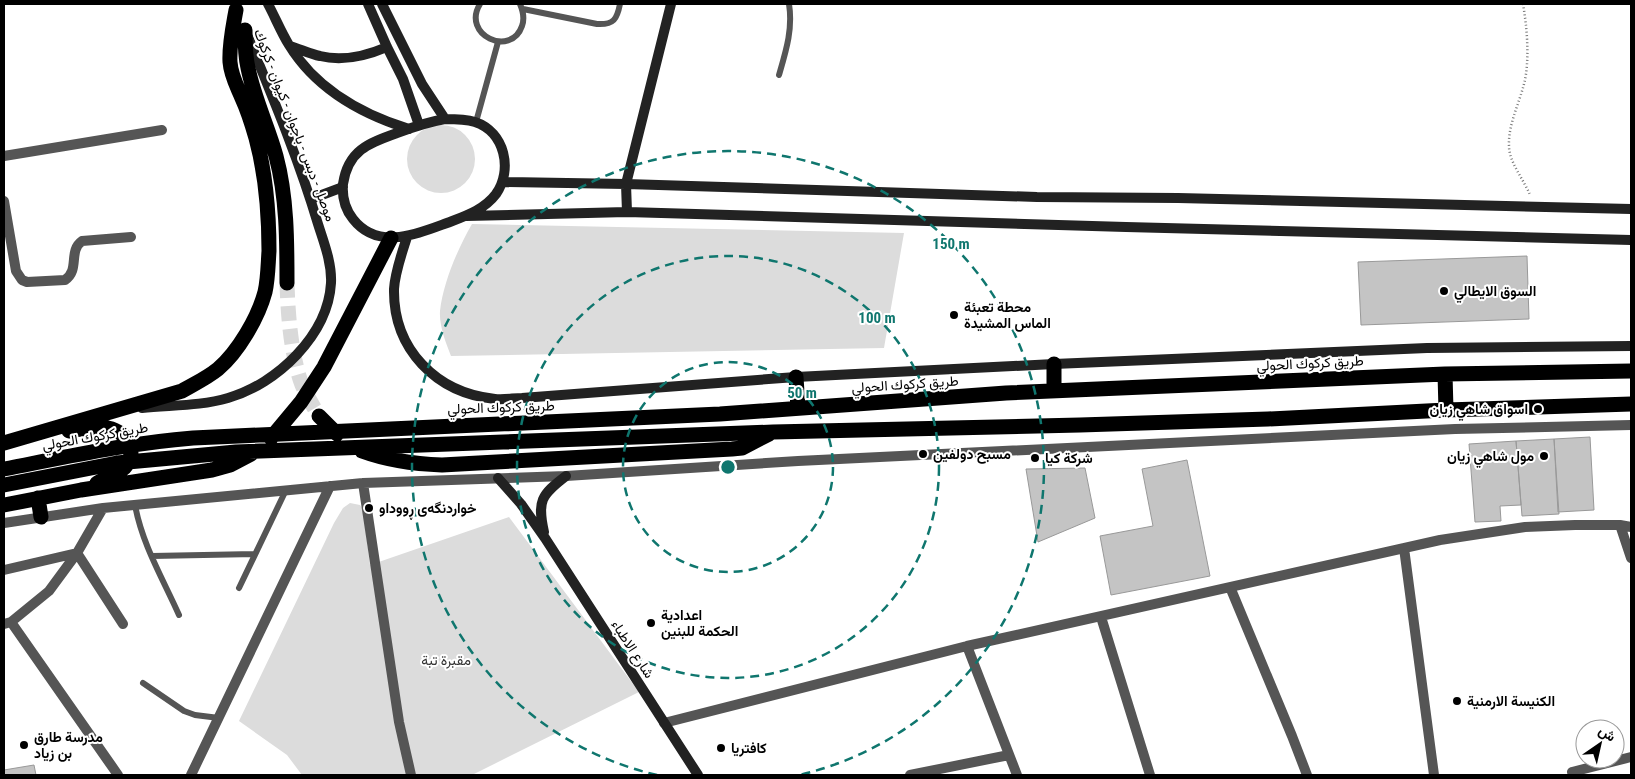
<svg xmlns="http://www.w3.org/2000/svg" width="1635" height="779" font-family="'Roboto Condensed',Vazirmatn,sans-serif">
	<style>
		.green { fill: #dcdcdc }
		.building { fill: #c4c4c4; stroke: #999 }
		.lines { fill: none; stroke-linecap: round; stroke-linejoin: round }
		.highway-tunnel { stroke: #d9d9d9; stroke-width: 15; stroke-dasharray: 15 8; stroke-linecap: butt }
		.path { stroke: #777; stroke-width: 2.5; stroke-dasharray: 1 2.5; stroke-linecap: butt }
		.lane { stroke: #555; stroke-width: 6 }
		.street { stroke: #555; stroke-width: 10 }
		.secondary { stroke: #222; stroke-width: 10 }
		.highway { stroke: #000; stroke-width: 15 }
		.ring { fill: none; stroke: #0f766e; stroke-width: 2.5; stroke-dasharray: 9 6 }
		.poi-dot { fill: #000; stroke: #fff; stroke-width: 2 }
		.labels { text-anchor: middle; stroke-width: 4; stroke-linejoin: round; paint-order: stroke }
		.street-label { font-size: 14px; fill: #000; stroke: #fff }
		.poi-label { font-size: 14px; font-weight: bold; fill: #000; stroke: #fff; text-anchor: start }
		.park-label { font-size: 14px; fill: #333; stroke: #fff }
		.centre { fill: #0f766e; stroke: #fff; stroke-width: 2.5 }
		.ring-label { font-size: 15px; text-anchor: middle; font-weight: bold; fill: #0f766e; stroke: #fff; stroke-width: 4; stroke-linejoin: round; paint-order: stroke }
	</style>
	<rect width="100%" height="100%" fill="#fff"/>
	<path class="green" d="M407 159a34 34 0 1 1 68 0a34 34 0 1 1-68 0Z
		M472,224L904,233L884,348L451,356C446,343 439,326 440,311C443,283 458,248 472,224Z
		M350,503L360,505L363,509L370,565L509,517L639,692L472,775H302L287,755L239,721L334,523L343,508Z"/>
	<path class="building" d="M1527,256L1529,319L1361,325L1358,262Z
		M1590,437L1594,510L1558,512L1554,439Z
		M1554,439L1559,514L1522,516L1516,441Z
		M1516,441L1521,505L1500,506L1501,521L1475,522L1469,444Z
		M1187,460L1210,576L1111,595L1100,536L1153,526L1142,469Z
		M1085,468L1095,518L1038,542L1026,469Z
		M34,765L36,775H4V770Z"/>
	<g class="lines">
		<path class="highway-tunnel" d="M287,283C288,316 291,355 302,385C307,396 313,406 319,416"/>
		<path class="path" d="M1523,4C1527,27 1530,61 1524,84C1519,104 1508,125 1509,146C1509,162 1524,180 1530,195"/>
		<path class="lane" d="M480,4C461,35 511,58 522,26C525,18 523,11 520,4
			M523,9L597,24C614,25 617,19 620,4
			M779,75C786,51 793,29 789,4
			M476,122L498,42
			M135,505C142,544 163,579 179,615
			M152,556L255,554
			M239,588L286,490
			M143,683L184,711L195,715L219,718"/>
		<path class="street" d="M4,156L162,130
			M4,201L16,271L22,280L27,282L65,280C80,270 68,251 82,241L131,237
			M363,483L399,722L411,775
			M4,523L103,508L363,483L566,476L798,461L1455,429L1631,425
			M1620,525L1631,558
			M1404,548L1434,775
			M4,570L77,553L123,624
			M1230,587L1292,736L1307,775
			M1101,617L1150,775
			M11,622L118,775
			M4,624L11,622L49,591L77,553L103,508
			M967,646L1017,775
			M664,723L967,646L1440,540L1525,527L1575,525H1620L1631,527
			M191,775L330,486
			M910,775L1009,755
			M1573,775L1572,772L1631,757"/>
		<path class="secondary" d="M268,4C275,17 281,32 289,45C316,89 361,114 409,129
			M368,4L387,47L403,79L419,125
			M382,4L422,84L445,119
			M290,46C300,49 310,54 320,56C343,62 366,56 387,47
			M445,119C455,119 465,119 475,122C505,132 513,170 496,194C484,210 465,216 447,223C417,234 378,251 353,219C345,209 342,196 343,184C348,150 369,143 397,133C413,127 428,122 445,119Z
			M502,182L626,184L1037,197L1178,198L1631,209
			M311,199L343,187
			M627,212L626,184L671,4
			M466,216L627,212L1126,227L1631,240
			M407,237C402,253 395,272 394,289C393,349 436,393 495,399C504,400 514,398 522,398L796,377L1054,364L1427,348L1631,346
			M142,408C171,405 201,406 228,398C277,384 328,335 331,283C332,263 324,243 318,224C299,160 273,98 248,37
			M498,478L521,504L545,538L698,775
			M544,532C537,501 541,495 566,476"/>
		<path class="highway" d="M245,30C245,43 245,56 248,68C254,98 268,127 276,156C287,197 287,241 287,283
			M1054,364V391
			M1445,374L1446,410
			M796,377L798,408
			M319,416L337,434
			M69,431C81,429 96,426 108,428C128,432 139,452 124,468C116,476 106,479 97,483
			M271,438L301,402L324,367L391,238
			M4,443L182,391C194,384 207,378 218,369C238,352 258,318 265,292C268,279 268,265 269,251C269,212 266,175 256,138C252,124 248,111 242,98C237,86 231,76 230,62C229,45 233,27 236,10
			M362,451C389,461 414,464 442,465L732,449L742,448L769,434
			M4,469C66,457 129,443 193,438L720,414L1006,393L1445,374L1631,371
			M4,485L117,463L236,452L773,432L1080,425L1268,419L1446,410L1631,404
			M38,498L41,517
			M4,505L81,490L212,470L230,465L251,454"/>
	</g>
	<g class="ring">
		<circle cx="728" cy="467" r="105"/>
		<circle cx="728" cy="467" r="211"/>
		<path d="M657 775A316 316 0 1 1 799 775"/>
	</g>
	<g class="poi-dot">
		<circle cx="1444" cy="291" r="5"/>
		<circle cx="954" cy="315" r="5"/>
		<circle cx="1538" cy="409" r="5"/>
		<circle cx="923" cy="454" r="5"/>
		<circle cx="1544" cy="456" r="5"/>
		<circle cx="1035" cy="458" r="5"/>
		<circle cx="369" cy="508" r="5"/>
		<circle cx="651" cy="623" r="5"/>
		<circle cx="1457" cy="701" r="5"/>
		<circle cx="24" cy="745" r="5"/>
		<circle cx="721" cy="748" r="5"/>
	</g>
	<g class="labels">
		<g class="street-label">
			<text transform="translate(295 125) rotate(69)" y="5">موصل - دبس - باجوان - كيوان - كركوك</text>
			<text transform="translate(1310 363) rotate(-3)" y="5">طريق كركوك الحولي</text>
			<text transform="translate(905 384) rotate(-4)" y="5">طريق كركوك الحولي</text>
			<text transform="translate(501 407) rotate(-2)" y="5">طريق كركوك الحولي</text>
			<text transform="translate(95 436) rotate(-10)" y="5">طريق كركوك الحولي</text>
			<text transform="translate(633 649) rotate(57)" y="5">شارع الاطباء</text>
		</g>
		<g class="poi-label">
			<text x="1454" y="296">السوق الايطالي</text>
			<text x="964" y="312">محطة تعبئة<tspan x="964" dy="16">الماس المشيدة</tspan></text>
			<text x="1528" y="414" text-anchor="end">اسواق شاهي زيان</text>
			<text x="933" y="459">مسبح دولفين</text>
			<text x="1534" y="461" text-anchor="end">مول شاهي زيان</text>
			<text x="1045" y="463">شركة كيا</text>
			<text x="379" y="513">خواردنگەی ڕووداو</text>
			<text x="661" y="620">اعدادية<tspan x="661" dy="16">الحكمة للبنين</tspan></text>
			<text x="1467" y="706">الكنيسة الارمنية</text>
			<text x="34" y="742">مدرسة طارق<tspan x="34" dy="16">بن زياد</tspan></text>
			<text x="731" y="753">کافتریا</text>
		</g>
		<g class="park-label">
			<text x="446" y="665">مقبرة تبة</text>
		</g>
	</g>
	<circle cx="728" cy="467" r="8" class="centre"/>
	<g class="ring-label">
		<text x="951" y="249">150 m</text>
		<text x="877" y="323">100 m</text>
		<text x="802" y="398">50 m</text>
	</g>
	<rect width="1635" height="779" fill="none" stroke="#000000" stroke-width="10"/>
	<g transform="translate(1600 744) rotate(34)"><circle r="24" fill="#ffffff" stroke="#999999"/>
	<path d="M0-4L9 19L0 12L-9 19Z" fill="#000000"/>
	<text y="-8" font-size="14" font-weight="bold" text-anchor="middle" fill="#000000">ش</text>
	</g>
</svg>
